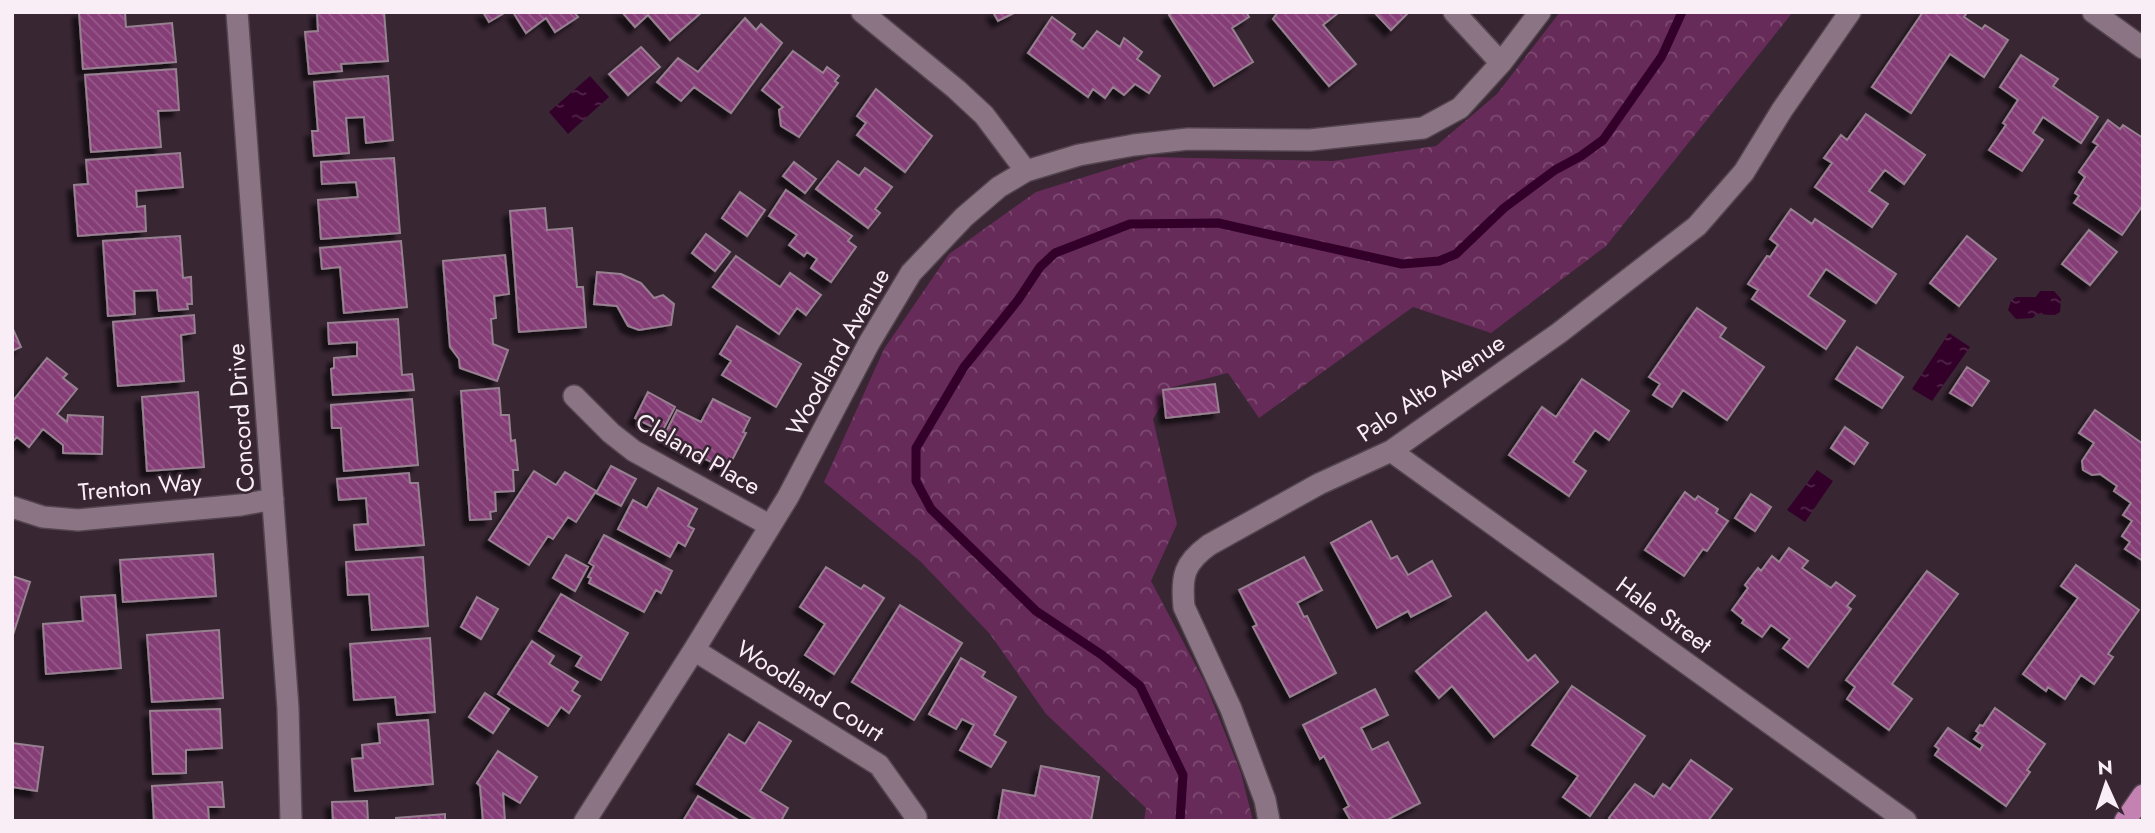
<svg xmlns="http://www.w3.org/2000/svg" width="2155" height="833" font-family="Jost,sans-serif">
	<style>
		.forest { fill: url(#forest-crowns) }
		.water { fill: url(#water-ripples) }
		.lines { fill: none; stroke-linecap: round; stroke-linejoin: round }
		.stream { stroke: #320029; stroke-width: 9 }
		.building { fill: url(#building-back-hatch); stroke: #978191; stroke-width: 2; filter: url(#shadow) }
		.minor-casing { stroke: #544550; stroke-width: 24 }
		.major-casing { stroke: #544550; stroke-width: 24 }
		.minor { stroke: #8b7584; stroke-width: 21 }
		.major { stroke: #c382b2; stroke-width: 21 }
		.labels { text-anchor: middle; stroke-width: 5; stroke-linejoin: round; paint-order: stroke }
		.street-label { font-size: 24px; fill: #faeef6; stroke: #382633 }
	</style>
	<defs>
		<pattern id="forest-crowns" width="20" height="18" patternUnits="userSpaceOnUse" patternTransform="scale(1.75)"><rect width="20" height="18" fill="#662b59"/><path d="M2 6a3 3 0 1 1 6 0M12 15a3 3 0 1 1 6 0" fill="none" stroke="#7d4a71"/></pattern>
		<pattern id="water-ripples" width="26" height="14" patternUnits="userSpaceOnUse" patternTransform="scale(1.75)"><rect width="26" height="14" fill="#320029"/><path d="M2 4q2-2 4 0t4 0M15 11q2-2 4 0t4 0" fill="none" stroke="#512649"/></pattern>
		<pattern id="building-back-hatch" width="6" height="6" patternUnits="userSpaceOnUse" patternTransform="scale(1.75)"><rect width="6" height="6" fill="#853d76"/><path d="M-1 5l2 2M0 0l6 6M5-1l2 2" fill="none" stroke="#97598a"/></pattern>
		<filter id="shadow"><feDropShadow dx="-6" dy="6" stdDeviation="2" flood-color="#0009"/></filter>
	</defs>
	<rect width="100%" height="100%" fill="#382633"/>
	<path class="forest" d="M1560,12H1793L1606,246L1491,333L1413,307L1259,418L1228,373L1173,387L1153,419L1177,524L1151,581L1205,683L1241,773L1253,821H1144L1146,808L1046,714L990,634L920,561L824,482L884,349L949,254L1036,192L1149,157L1333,161L1436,146L1497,94Z"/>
	<path class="water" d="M590,76L609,97L568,134L549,112Z
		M2040,291H2054L2061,299L2060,312L2055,315L2036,314L2033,318L2016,319L2008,310L2011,301L2016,297H2036Z
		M1949,333L1970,347L1932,401L1912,389Z
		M1817,470L1833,481L1805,522L1787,510Z"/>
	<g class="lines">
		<path class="stream" d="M1180,821L1183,775L1140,686L1102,655L1036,611L931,509L916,481V448L964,367L1018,300L1040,267L1055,253L1130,224L1218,223L1402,264L1439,261L1456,254L1504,208L1555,170L1581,156L1603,140L1662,56L1682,12"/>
	</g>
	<path class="building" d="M79,12H125L126,27L172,23L176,62L83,69Z
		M317,12H384L388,61L341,64L342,71L309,74L305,32L318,31Z
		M483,12H506L489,22Z
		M513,12H574L578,17L555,32L546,18L526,33Z
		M622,12H702L670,40L648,15L635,27Z
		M993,12H1016L998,21Z
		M1173,12H1246L1249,17L1232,28L1253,62L1214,86L1169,15Z
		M1278,12H1335L1337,14L1323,25L1356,64L1329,86L1273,19Z
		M1374,12H1409L1391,30Z
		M1923,12H1963L1966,14L1964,17L1982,29L1985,25L2008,40L1984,77L1950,54L1911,113L1872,87Z
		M1052,17L1075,34L1071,40L1083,49L1097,31L1120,47L1124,38L1142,52L1137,59L1160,76L1149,93L1135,84L1124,95L1113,87L1105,98L1093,89L1088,97L1028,53Z
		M745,18L756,30L761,24L782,43L731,113L694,87L681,101L657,82L678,58L698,72Z
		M641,47L660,67L628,95L609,74Z
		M793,51L823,73L827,67L839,76L835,81L838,83L799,137L781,126L779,110L783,107L762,90Z
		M2021,55L2058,79L2053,86L2098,117L2081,143L2043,117L2033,133L2043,140L2022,171L1989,150L2006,125L2003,123L2018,100L2000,87Z
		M176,69L179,110L158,111L161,147L91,152L85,75Z
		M388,76L393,140L366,143L364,117L346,118L349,153L314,156L312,131H318L314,82Z
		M876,89L932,136L905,172L857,135L866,123L857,116Z
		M1866,114L1925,155L1904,184L1885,170L1869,191L1888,204L1872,227L1815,187L1832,163L1824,158L1841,135L1847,140Z
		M2108,120L2120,129L2123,125L2143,138V205L2122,235L2074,203L2079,196L2075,193L2085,177L2079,172L2098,145L2093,142Z
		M180,153L183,187L136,191L137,207L145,206L146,231L78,236L74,185L88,184L86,160Z
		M394,158L400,233L321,239L318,200L358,197L356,182L322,184L321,162Z
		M838,161L859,176L865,168L892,187L875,209L880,213L868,228L816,189Z
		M794,162L816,179L805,193L783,176Z
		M786,190L852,236L848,241L856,247L831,282L811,268L817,259L807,252L804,256L789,245L797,235L769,216Z
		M740,192L765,210L747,236L722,218Z
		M545,208L547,230L572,228L577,287H583L586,327L519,332L510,211Z
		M1791,209L1812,224L1815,219L1896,274L1876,303L1826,269L1808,296L1845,321L1826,349L1752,299L1758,290L1748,284L1767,256L1770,257L1778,245L1770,239Z
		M2089,230L2117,252L2090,285L2062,264Z
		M706,234L730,252L715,271L692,253Z
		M180,236L183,278L191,277L192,304H187L188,309L159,311L157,290L134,291L135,314L108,316L103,241Z
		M1967,236L1996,259L1959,306L1930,283Z
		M401,241L407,307L344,313L340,267L322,269L320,248Z
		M505,255L509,294L494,296L496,318L491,319L493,344L508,350L497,381L460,368L459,359L450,347L443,261Z
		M736,256L780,287L790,273L821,295L806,315L797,308L779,334L713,287Z
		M597,272L621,274L641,283L654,298L663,295L674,304L671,325L639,330L628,326L617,306L594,304Z
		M1697,308L1726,328L1720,337L1764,367L1727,420L1683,390L1672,407L1653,395L1660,384L1649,377Z
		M194,315L195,333L181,335L184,381L118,386L113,322Z
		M398,319L402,375L412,374L414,390L333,395L331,369L334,368V358L357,356V342L329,344L328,323Z
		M737,326L801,364L776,407L722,375L731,361L720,354Z
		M12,327L21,347L12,351Z
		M1857,347L1903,377L1882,408L1836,379Z
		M47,358L67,374L63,378L77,389L57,414L67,422L68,415L103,417L102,454L63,453V445L43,429L29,447L17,437L12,442V402Z
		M1967,367L1989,381L1972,406L1950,393Z
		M1582,379L1629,411L1609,440L1595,430L1573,462L1586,471L1569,496L1509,455L1542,407L1556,417Z
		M1215,384L1219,412L1166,418L1163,390Z
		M499,388L501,415H509L511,441L515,440L518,470H513L514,491L495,492L496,511L490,512L491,519L470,520L461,391Z
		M198,392L204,467L147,471L142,397Z
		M648,392L675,407L662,432L635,418Z
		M412,399L418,465L344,471L341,428H332L331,405Z
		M713,399L750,418L743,432L746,433L727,470L663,438L677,410L701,422Z
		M2095,410L2143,444V561L2125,549L2130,542L2122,536L2132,521L2123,515L2131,503L2114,491L2117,486L2100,474L2092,475L2083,470L2082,461L2094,443L2079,433Z
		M1845,427L1868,443L1854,464L1831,448Z
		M611,466L636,479L621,506L596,493Z
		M534,471L556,485L565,472L596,491L576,522L568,517L553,539L548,536L529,565L489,540Z
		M409,473L410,483H418L424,545L356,550L354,525L368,524L366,498L339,500L337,479Z
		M658,488L697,509L688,526L694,529L685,546L678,542L670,557L618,529L633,500L647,508Z
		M1685,492L1695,500L1698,496L1718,509L1716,513L1728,521L1707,551L1703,549L1684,576L1645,550Z
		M1751,494L1771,507L1755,531L1735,518Z
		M1371,521L1391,559L1397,556L1408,575L1432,561L1451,596L1411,617L1408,611L1377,628L1331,543Z
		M604,535L672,571L661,593L656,590L644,612L589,583L591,578L588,577L594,566L589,563Z
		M1789,548L1808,561L1802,568L1831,588L1836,582L1855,596L1847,606L1851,609L1808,667L1783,648L1790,639L1771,625L1762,637L1742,623L1744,620L1732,610L1748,588L1745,585L1758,568L1761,571L1772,556L1779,562Z
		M213,554L216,596L123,602L120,560Z
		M566,555L588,567L575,591L553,578Z
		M423,557L428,626L372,630L369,594L348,595L346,562Z
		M1304,557L1322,590L1297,603L1304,617L1307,616L1336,673L1290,697L1253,627L1257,625L1239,590Z
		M2076,565L2139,610L2108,654L2113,657L2094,684L2081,675L2065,699L2048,687L2046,691L2023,674L2078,598L2061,586Z
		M826,567L861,589L864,585L884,598L834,674L805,655L825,624L800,607Z
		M1927,571L1958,594L1892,684L1912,699L1889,730L1847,699L1855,687L1846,680Z
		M12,576L30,582L12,638Z
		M561,594L628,633L601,680L576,666L582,656L539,631Z
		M115,595L121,668L46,674L43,624L83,621L81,597Z
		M477,597L498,609L481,639L461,627Z
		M900,605L962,643L914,720L852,682Z
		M1486,612L1528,661L1535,655L1558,682L1494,737L1452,686L1439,698L1416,671Z
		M219,630L223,698L152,702L147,635Z
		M430,638L435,712L397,715L395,697L354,700L350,644Z
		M532,641L554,656L549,664L578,682L572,691L580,696L569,713L561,707L548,726L498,694Z
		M961,658L985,672L982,677L1016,697L994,735L1006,742L991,767L960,750L974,725L962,719L956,729L929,714Z
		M1572,686L1645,736L1590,816L1563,797L1578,776L1532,745Z
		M1375,689L1388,715L1361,728L1372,750L1388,742L1420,803L1385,821H1351L1344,809L1349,806L1324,756L1320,759L1303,725Z
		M485,693L509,709L493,733L469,717Z
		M1995,708L2045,744L2027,770L2030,772L2006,806L1935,755L1939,749L1935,746L1948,728L1980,750L1983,745L1974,739L1979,733L1976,731L1980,725L1983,726Z
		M220,709L222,748L186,750V773L153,774L150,711Z
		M428,720L433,784L355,791L352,759L363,758L362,745L380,743L378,724Z
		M759,722L791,741L760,791L788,808L781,821H757L697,784L729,734L745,744Z
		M12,743L43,747L37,791L12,787Z
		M498,751L537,777L520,803L503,793L505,821H483L480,786L477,783Z
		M1691,760L1732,789L1708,821H1612L1609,818L1635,784L1654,797L1663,784L1670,789Z
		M1041,766L1099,777L1091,821H998L1003,790L1035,796Z
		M222,782L224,807H208L209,820L219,821H154L152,786Z
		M698,796L740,821H683Z
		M367,801L368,821H333L332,802Z
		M445,814V821H396V818Z"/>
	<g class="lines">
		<defs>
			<path id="minor" d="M237,12L288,708L291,821
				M862,12L956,89L984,115L1026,171
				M1454,12L1501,63
				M2093,12L2143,48
				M574,396L611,433L634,451L769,525
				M1391,451L1906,821
				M12,507L43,517L78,520L241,505L273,499
				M694,650L879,765L916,817
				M585,821L694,650L788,497L869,343L911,273L964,217L999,187L1026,171L1079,155L1134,145L1188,139L1310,140L1423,128L1460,108L1501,63L1540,12
				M1269,821L1265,800L1231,709L1184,607C1181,576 1184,563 1209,545L1319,484L1391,451L1559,333L1697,226L1744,172L1782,110L1850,12"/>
			<path id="major" d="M2125,821L2143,795"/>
		</defs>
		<use href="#minor" class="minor-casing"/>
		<use href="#major" class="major-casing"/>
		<use href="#minor" class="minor"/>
		<use href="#major" class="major"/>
	</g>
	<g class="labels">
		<g class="street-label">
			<text transform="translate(838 352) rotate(-61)" y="8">Woodland Avenue</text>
			<text transform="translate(1431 388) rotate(-34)" y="8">Palo Alto Avenue</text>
			<text transform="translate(241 418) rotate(-94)" y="8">Concord Drive</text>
			<text transform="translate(698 454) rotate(30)" y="8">Cleland Place</text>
			<text transform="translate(140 487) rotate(-5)" y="8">Trenton Way</text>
			<text transform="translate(1664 615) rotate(36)" y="8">Hale Street</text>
			<text transform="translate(810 691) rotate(32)" y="8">Woodland Court</text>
		</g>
	</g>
	<rect width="2155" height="833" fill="none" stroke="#faeef6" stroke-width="28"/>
	<g transform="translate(2106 784) rotate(357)" stroke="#382633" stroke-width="5" paint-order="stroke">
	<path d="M0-5L12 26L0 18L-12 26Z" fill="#faeef6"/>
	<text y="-10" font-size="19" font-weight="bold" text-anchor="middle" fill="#faeef6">N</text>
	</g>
</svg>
